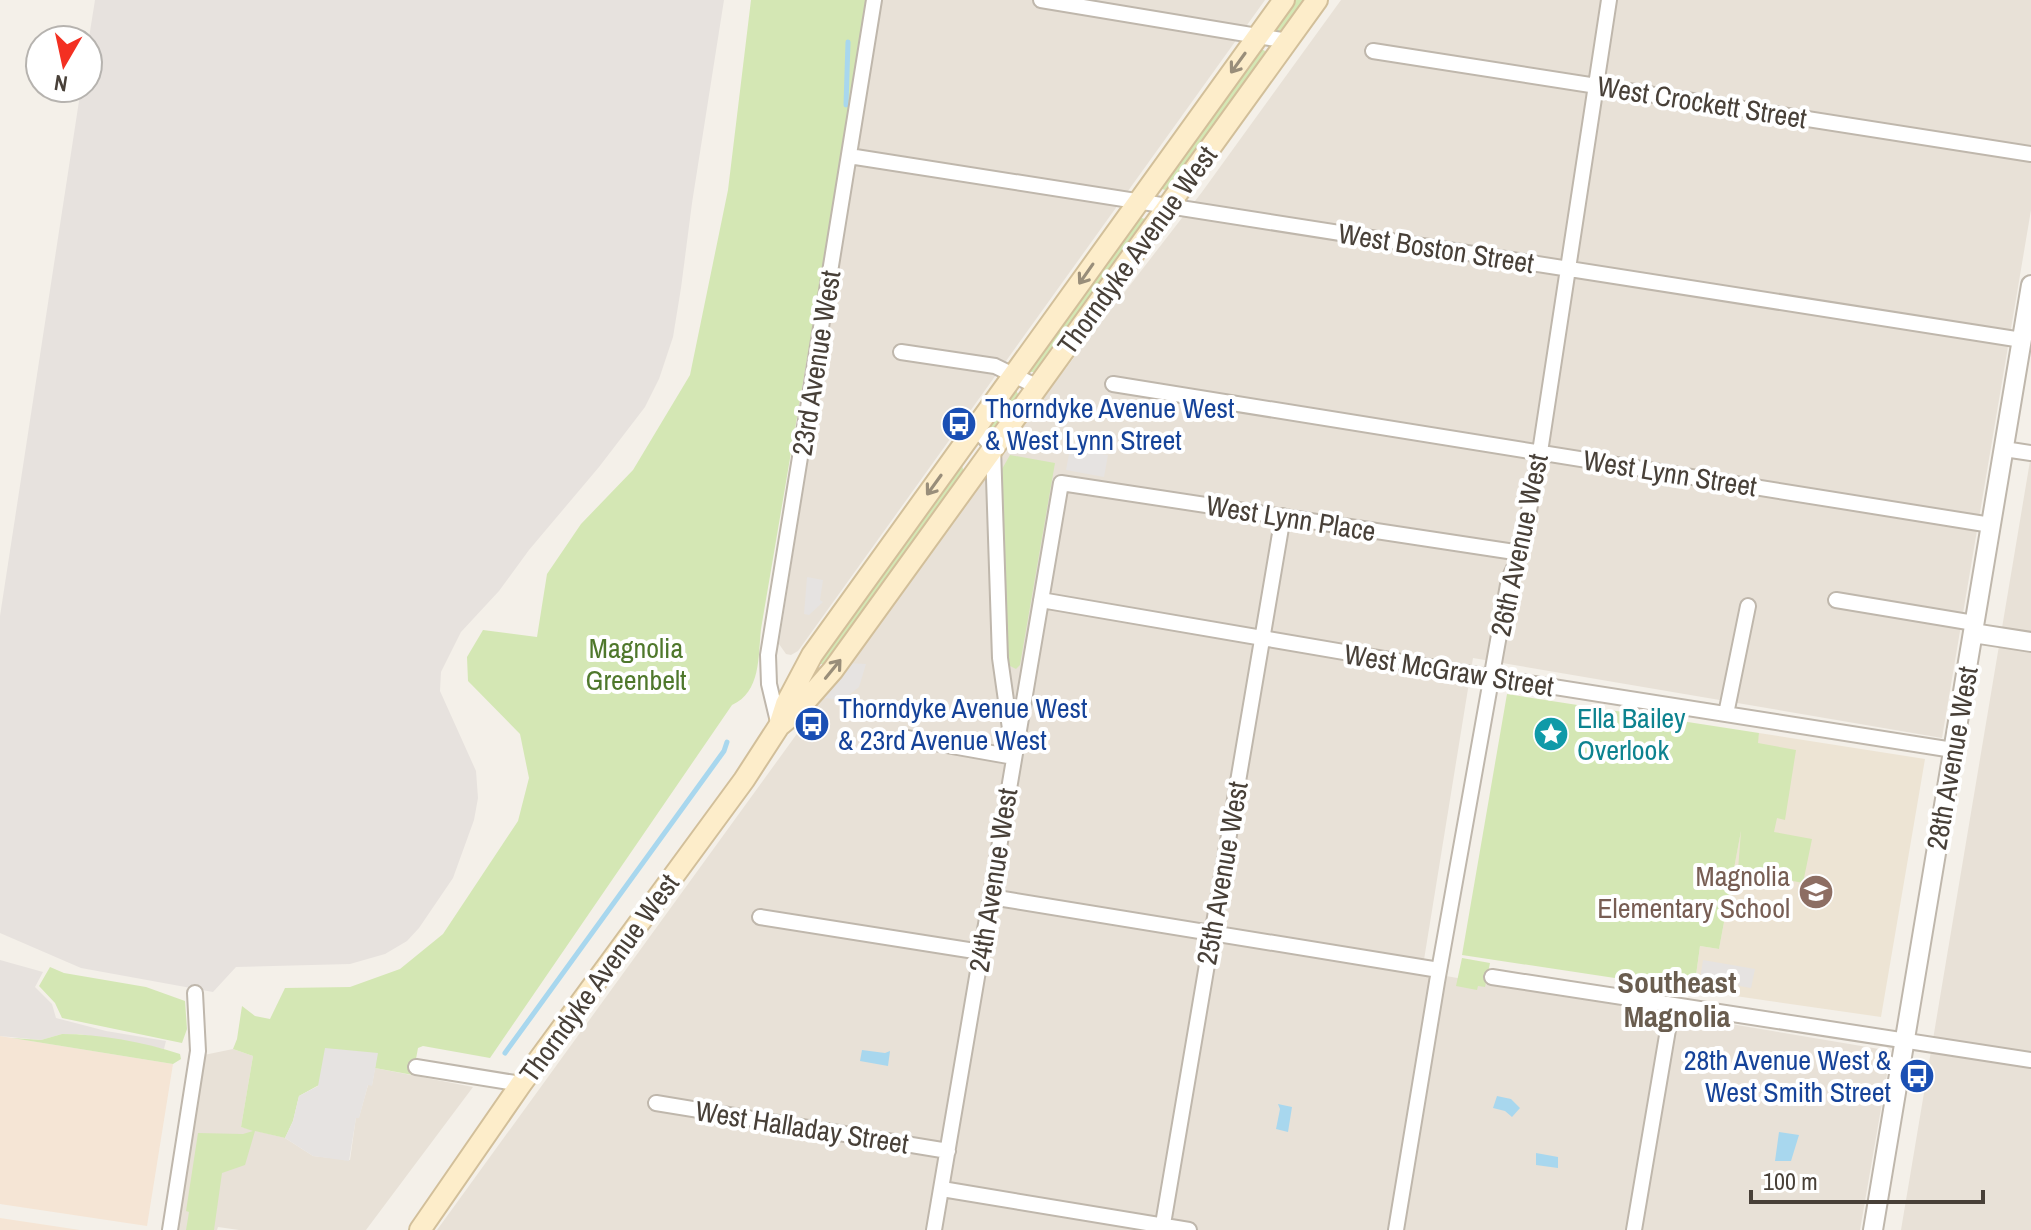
<svg xmlns="http://www.w3.org/2000/svg" width="2031" height="1230" font-family="'Archivo Narrow',sans-serif">
	<style>
		.residential { fill: #e8e1d7 }
		.commercial { fill: #f5e5d5 }
		.industrial { fill: #e7e2de }
		.education { fill: #ede4d4 }
		.green { fill: #d4e7b4 }
		.parking { fill: #e6e3e1 }
		.water { fill: #a8d7ee }
		.lines { fill: none; stroke-linecap: round; stroke-linejoin: round }
		.stream { stroke: #a8d7ee; stroke-width: 5 }
		.minor-casing { stroke: #bfb7ac; stroke-width: 18 }
		.tertiary-casing { stroke: #bfb7ac; stroke-width: 22 }
		.secondary-casing { stroke: #d2bf9a; stroke-width: 24 }
		.minor { stroke: #fff; stroke-width: 14 }
		.tertiary { stroke: #fff; stroke-width: 18 }
		.secondary { stroke: #fdedca; stroke-width: 20 }
		.oneway { stroke: #998e7a }
		.labels { text-anchor: middle; stroke-width: 8; stroke-linejoin: round; paint-order: stroke }
		.street-label { font-size: 28px; fill: #484038; stroke: #fff }
		.transit-label { font-size: 28px; fill: #164399; stroke: #fff; text-anchor: start }
		.park-label { font-size: 28px; fill: #4f782c; stroke: #fff }
		.culture-label { font-size: 28px; fill: #0d838f; stroke: #fff; text-anchor: start }
		.education-label { font-size: 28px; fill: #785e54; stroke: #fff; text-anchor: end }
		.neighbourhood-label { font-size: 30px; font-weight: bold; fill: #6a5d4f; stroke: #fff }
	</style>
	<rect width="100%" height="100%" fill="#f4f0e9"/>
	<path class="residential" d="M880,0H1265L798,651L791,655L786,654L779,644Z
		M1341,0H2031V210L1942,738L1473,658L1422,972L1891,1051L1860,1230H437L1005,447L1202,192Z
		M2031,455V1230H1901Z
		M233,1049L253,1056L241,1127L285,1138L313,1156L350,1160L356,1117H359L368,1085H372L375,1068L473,1087L366,1230H239L218,1227L217,1230H178L204,1055Z"/>
	<path class="commercial" d="M0,1036L173,1064L147,1226L0,1204Z
		M0,1218L80,1230H0Z"/>
	<path class="industrial" d="M95,0H724L692,203L681,288L673,337L659,379L645,407L599,467L529,550L499,591L461,632L441,672L440,691L476,771L478,798L474,820L453,878L419,928L407,941L385,954L350,964L236,967L213,992L81,968L0,933V616L81,88H88V44Z
		M0,960L43,972L35,987L52,1004L56,1018L106,1031L166,1041L164,1049L79,1034H62L41,1040L0,1036Z"/>
	<path class="education" d="M1759,733L1925,759L1881,1017L1694,990L1700,946L1719,949Z"/>
	<path class="green" d="M751,0H868L761,629C758,657 761,692 732,705L490,1058L423,1046L418,1048L413,1075L375,1068L377,1053L299,1096L293,1121L285,1138L255,1131L245,1165L222,1173L214,1230H186L189,1212L186,1211L198,1133L243,1134L253,1131L241,1127L253,1056L233,1049L237,1039L242,1006L255,1016L270,1019L285,988L350,987L400,969L443,934L518,821L529,778L520,734L468,681L467,657L483,630L537,637L547,574L581,524L633,470L690,375L728,190Z
		M1290,0H1305L1281,34H1272Z
		M1258,47L1265,51V54L1169,186L1165,190L1159,188Z
		M1138,217L1145,219L1142,226L1036,372H1029L1026,369Z
		M1011,389L1016,390L1019,396L995,429L988,433V423Z
		M1010,455L1055,463L1020,665L1016,669L1008,665L1002,469Z
		M958,465L962,466L964,472L825,664H819L817,661Z
		M1507,694L1759,733L1758,743L1796,750L1785,820L1777,818L1774,832L1812,839L1803,883L1738,870L1741,831L1719,949L1700,946L1694,990L1462,955Z
		M1462,958L1490,963L1485,987L1478,986L1477,990L1456,986Z
		M50,967L64,973L146,987L185,1001L187,1029L182,1043L62,1018L55,1003L39,986Z
		M62,1034C100,1034 144,1042 180,1054L181,1059L173,1064L12,1038L41,1040Z"/>
	<path class="parking" d="M1070,449L1108,455L1104,477L1066,470Z
		M807,577L823,580L820,600L823,602L809,615L804,614Z
		M848,663L866,664L859,687L843,700L823,698Z
		M1703,960L1755,969L1751,988L1700,979Z
		M325,1048L378,1053L372,1086L368,1085L359,1118H356L349,1161L313,1156L285,1138L293,1121L299,1096L318,1086Z"/>
	<path class="water" d="M862,1050L885,1053L890,1051L888,1066L860,1061Z
		M1497,1096L1511,1099L1520,1108L1512,1117L1505,1111L1493,1108Z
		M1278,1104L1292,1107L1288,1132L1276,1129L1280,1109Z
		M1779,1132L1799,1135L1791,1161H1775Z
		M1536,1153L1558,1157V1168L1536,1165Z"/>
	<g class="lines">
		<path class="stream" d="M846,105L848,42
			M505,1053L724,751L727,742"/>
		<defs>
			<path id="minor" d="M1041,0L1288,41
				M1373,51L2031,154
				M849,156L2022,340
				M901,352L995,366L1038,387
				M1113,384L1991,525
				M2004,449L2031,453
				M1041,600L1478,675L1953,750
				M1836,600L1974,623
				M1726,714L1748,606
				M779,726L769,684L768,655L874,0
				M907,738L1014,757L1000,658L993,448L976,428
				M991,897L1439,970
				M760,917L981,952
				M1492,977L2031,1060
				M416,1067L521,1084
				M656,1103L948,1151
				M942,1189L1189,1230
				M170,1230L198,1051L195,993
				M934,1230L1061,483L1521,553
				M1162,1230L1283,516
				M1396,1230L1437,982L1509,579L1521,553L1540,452L1609,0
				M1634,1230L1672,1006"/>
			<path id="tertiary" d="M1973,633L2031,642
				M1873,1230L2031,285"/>
			<path id="secondary" d="M779,726L797,711L833,670L1317,0
				M420,1230L521,1084L744,780L779,726L786,704L812,655L1284,0"/>
		</defs>
		<use href="#minor" class="minor-casing"/>
		<use href="#tertiary" class="tertiary-casing"/>
		<use href="#secondary" class="secondary-casing"/>
		<use href="#minor" class="minor"/>
		<use href="#tertiary" class="tertiary"/>
		<use href="#secondary" class="secondary"/>
	</g>
	<defs><path id="oneway-shaft" d="M-6 0H5M1.5-3L5.5 0L1.5 3" fill="none" stroke-width="1.6" stroke-linecap="round" stroke-linejoin="round" transform="scale(2)"/></defs>
	<g class="oneway">
		<use href="#oneway-shaft" transform="translate(1238 63) rotate(126)"/>
		<use href="#oneway-shaft" transform="translate(1086 274) rotate(125)"/>
		<use href="#oneway-shaft" transform="translate(934 485) rotate(126)"/>
		<use href="#oneway-shaft" transform="translate(833 669) rotate(-51)"/>
	</g>
	<defs>
		<symbol id="bus-disc" viewBox="-11 -11 22 22"><circle r="9.5" fill="#1a4fb4" stroke="#fff"/><path d="M-5-6H5V4H4V6H2V4H-2V6H-4V4H-5ZM-3.5-4V0h7V-4ZM-3.5 1.2v1.5H-2V1.2ZM2 1.2v1.5H3.5V1.2Z" fill="#fff"/></symbol>
		<symbol id="sight-disc" viewBox="-11 -11 22 22"><circle r="9.5" fill="#0f9aa8" stroke="#fff"/><path d="M0-6L1.8-2.2L6-1.7L2.9 1.2L3.7 5.4L0 3.3L-3.7 5.4L-2.9 1.2L-6-1.7L-1.8-2.2Z" fill="#fff"/></symbol>
		<symbol id="school-disc" viewBox="-11 -11 22 22"><circle r="9.5" fill="#8d6e63" stroke="#fff"/><path d="M0-5L7-2L0 1L-7-2ZM-4 1L0 2.5L4 1V4Q0 6-4 4Z" fill="#fff"/></symbol>
	</defs>
	<g fill-rule="evenodd">
		<use href="#bus-disc" x="939" y="404" width="40" height="40"/>
		<use href="#bus-disc" x="792" y="704" width="40" height="40"/>
		<use href="#sight-disc" x="1531" y="714" width="40" height="40"/>
		<use href="#school-disc" x="1796" y="872" width="40" height="40"/>
		<use href="#bus-disc" x="1897" y="1056" width="40" height="40"/>
	</g>
	<g class="labels">
		<g class="street-label">
			<text transform="translate(1702 102) rotate(9)" y="10">West Crockett Street</text>
			<text transform="translate(1436 248) rotate(9)" y="10">West Boston Street</text>
			<text transform="translate(1137 250) rotate(-54)" y="10">Thorndyke Avenue West</text>
			<text transform="translate(816 363) rotate(-81)" y="10">23rd Avenue West</text>
			<text transform="translate(1670 473) rotate(9)" y="10">West Lynn Street</text>
			<text transform="translate(1291 518) rotate(9)" y="10">West Lynn Place</text>
			<text transform="translate(1519 545) rotate(-78)" y="10">26th Avenue West</text>
			<text transform="translate(1449 670) rotate(9)" y="10">West McGraw Street</text>
			<text transform="translate(1952 758) rotate(-80)" y="10">28th Avenue West</text>
			<text transform="translate(1222 873) rotate(-80)" y="10">25th Avenue West</text>
			<text transform="translate(993 880) rotate(-81)" y="10">24th Avenue West</text>
			<text transform="translate(599 978) rotate(-54)" y="10">Thorndyke Avenue West</text>
			<text transform="translate(802 1127) rotate(9)" y="10">West Halladay Street</text>
		</g>
		<g class="transit-label">
			<text x="985" y="418">Thorndyke Avenue West<tspan x="985" dy="32">&amp; West Lynn Street</tspan></text>
			<text x="838" y="718">Thorndyke Avenue West<tspan x="838" dy="32">&amp; 23rd Avenue West</tspan></text>
			<text x="1891" y="1070" text-anchor="end">28th Avenue West &amp;<tspan x="1891" dy="32">West Smith Street</tspan></text>
		</g>
		<g class="park-label">
			<text x="636" y="658">Magnolia<tspan x="636" dy="32">Greenbelt</tspan></text>
		</g>
		<g class="culture-label">
			<text x="1577" y="728">Ella Bailey<tspan x="1577" dy="32">Overlook</tspan></text>
		</g>
		<g class="education-label">
			<text x="1790" y="886">Magnolia<tspan x="1790" dy="32">Elementary School</tspan></text>
		</g>
		<g class="neighbourhood-label">
			<text x="1677" y="993">Southeast<tspan x="1677" dy="34">Magnolia</tspan></text>
		</g>
	</g>
	<g transform="translate(64 64) rotate(189)"><circle r="38" fill="#ffffff" stroke="#b6b3af" stroke-width="2"/>
	<path d="M0-6L14 30L0 20L-14 30Z" fill="#f33022"/>
	<text y="-12" font-size="22" font-weight="bold" text-anchor="middle" fill="#484038">N</text>
	</g>
	<path d="M1751 1190v12h232v-12" fill="none" stroke="#484038" stroke-width="4"/>
	<text x="1763" y="1190" font-size="24" fill="#484038" stroke="#ffffff" stroke-width="6" paint-order="stroke">100 m</text>
</svg>
